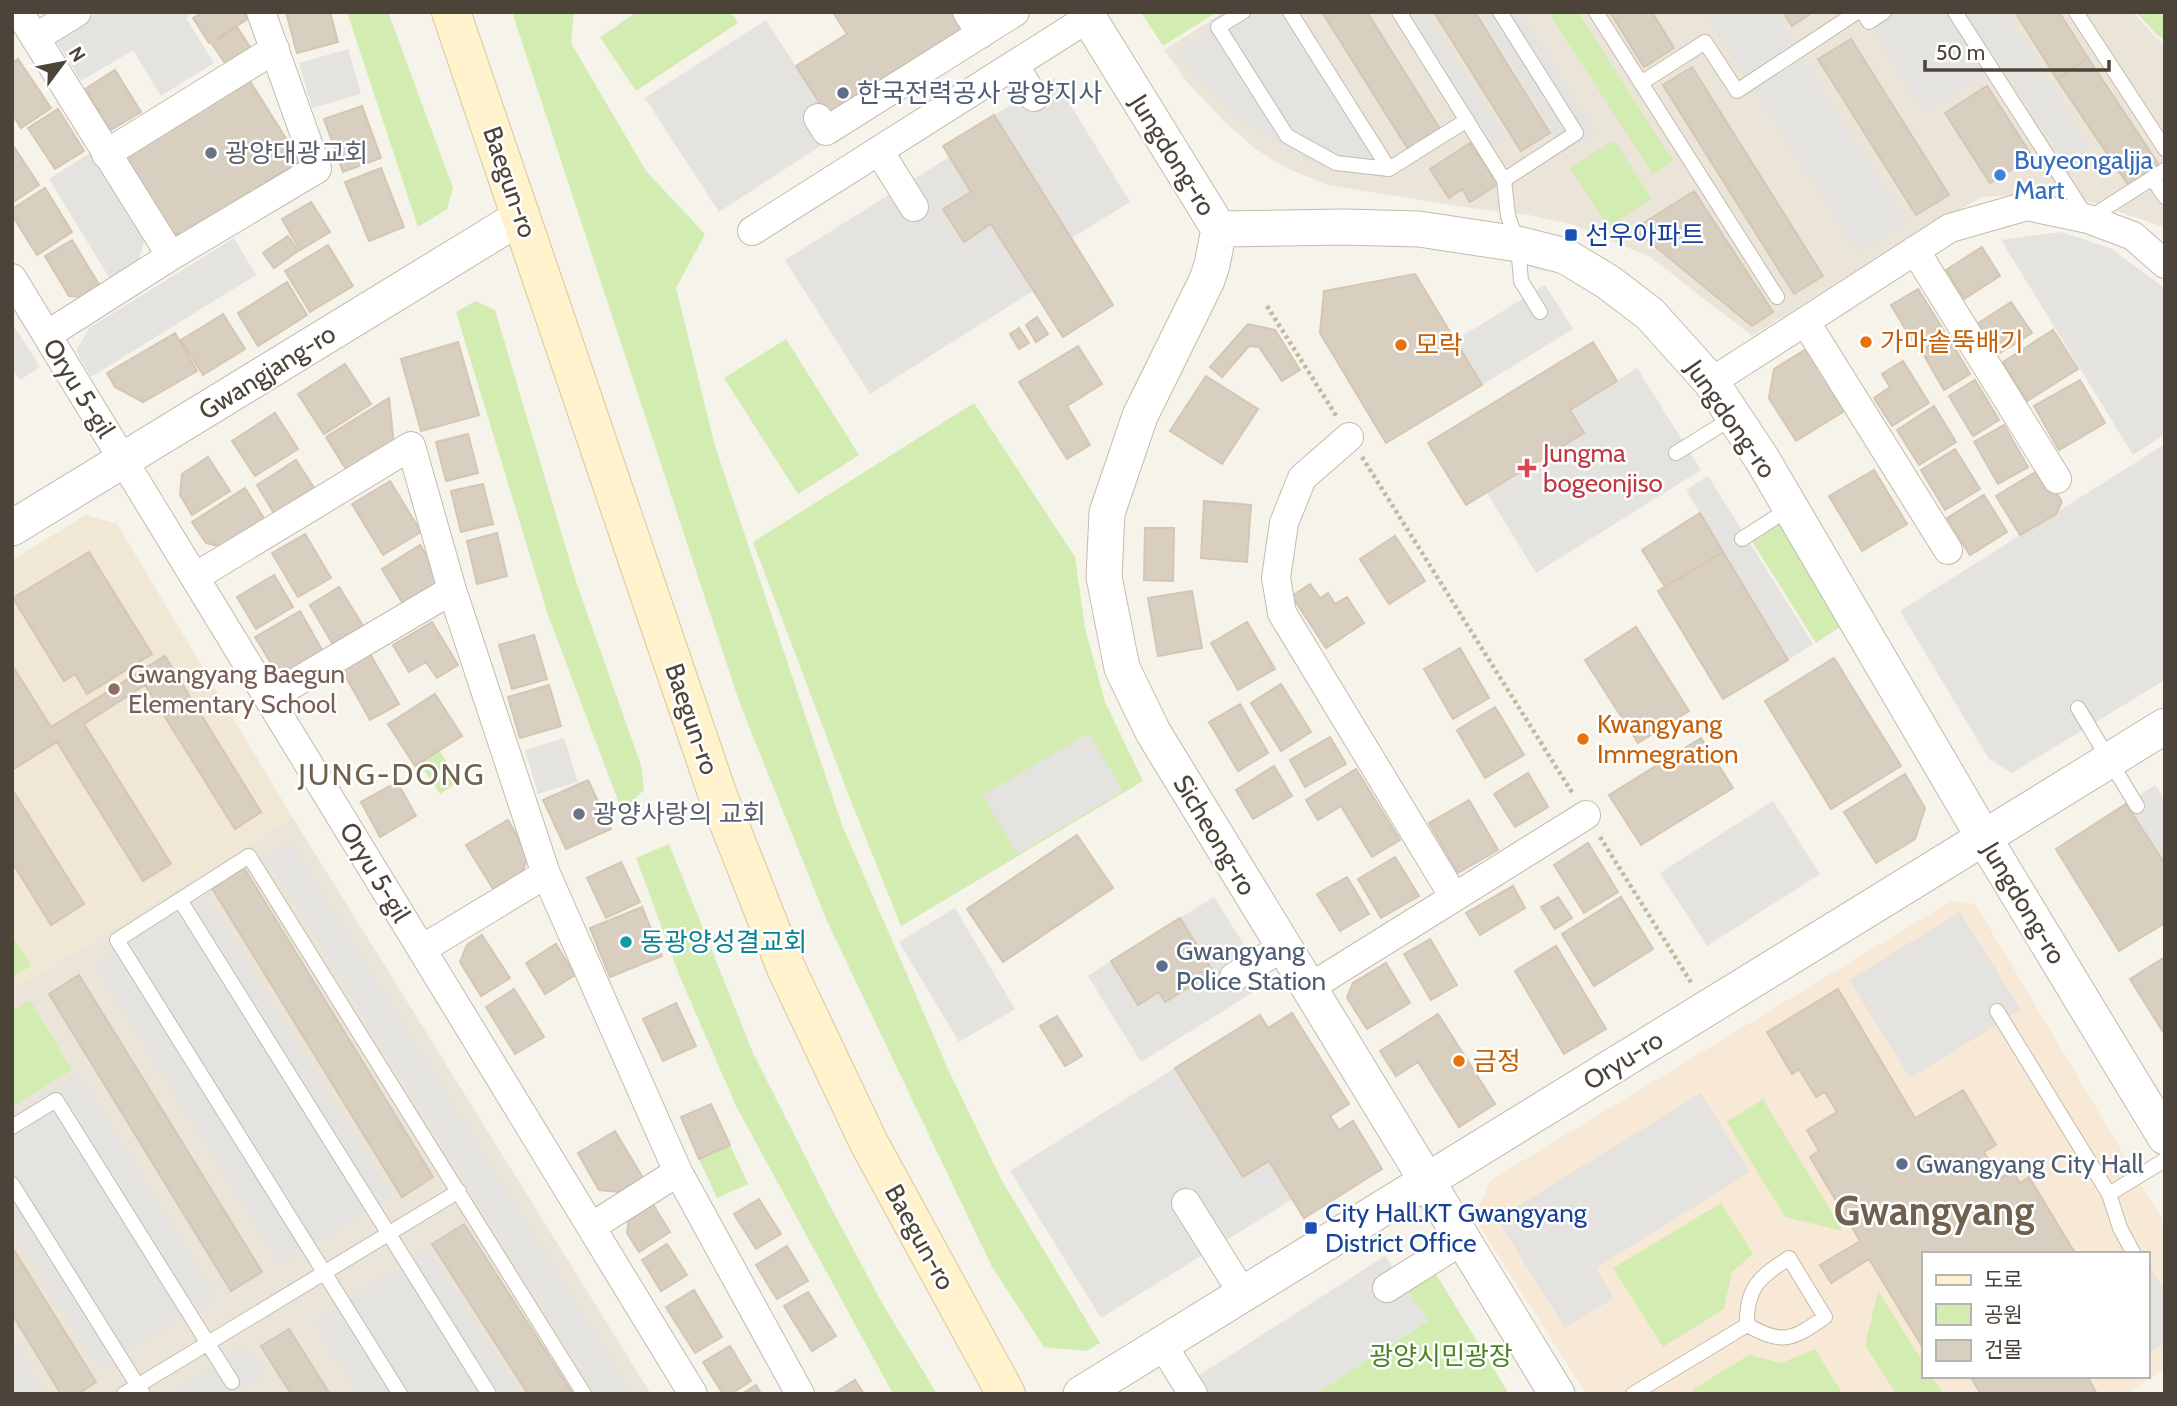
<svg xmlns="http://www.w3.org/2000/svg" width="2177" height="1406" font-family="Cabin,'Noto Sans KR',sans-serif">
	<style>
		.residential { fill: #ebe5d9 }
		.commercial { fill: #f8e9d6; fill-rule: evenodd }
		.education { fill: #f0e8d4 }
		.green { fill: #d3ecb2 }
		.parking { fill: #e5e3df }
		.building { fill: #d9cfc0; stroke: #d4c6b2; stroke-width: 2 }
		.lines { fill: none; stroke-linecap: round; stroke-linejoin: round }
		.service-casing { stroke: #c3bbad; stroke-width: 16 }
		.minor-casing { stroke: #c3bbad; stroke-width: 30 }
		.tertiary-casing { stroke: #c3bbad; stroke-width: 37 }
		.secondary-casing { stroke: #d9c799; stroke-width: 40 }
		.path { stroke: #c6b79d; stroke-width: 4.5; stroke-dasharray: 3.5 3.5; stroke-linecap: butt }
		.service { stroke: #fff; stroke-width: 14 }
		.minor { stroke: #fff; stroke-width: 28 }
		.tertiary { stroke: #fff; stroke-width: 35 }
		.secondary { stroke: #fff2cc; stroke-width: 38 }
		.service-dot { fill: #5c6f8a; stroke: #fff; stroke-width: 2.5 }
		.worship-dot { fill: #6b7280; stroke: #fff; stroke-width: 2.5 }
		.shop-dot { fill: #3f7fe0; stroke: #fff; stroke-width: 2.5 }
		.transit-dot { fill: #1a4fb4; stroke: #fff; stroke-width: 2.5 }
		.food-dot { fill: #e8710a; stroke: #fff; stroke-width: 2.5 }
		.health-dot { fill: #e0444e; stroke: #fff; stroke-width: 2.5 }
		.education-dot { fill: #8d6e63; stroke: #fff; stroke-width: 2.5 }
		.culture-dot { fill: #0f9aa8; stroke: #fff; stroke-width: 2.5 }
		.labels { text-anchor: middle; stroke-width: 5; stroke-linejoin: round; paint-order: stroke }
		.service-label { font-size: 26px; fill: #4e5e75; stroke: #fff; text-anchor: start }
		.worship-label { font-size: 26px; fill: #5b616d; stroke: #fff; text-anchor: start }
		.street-label { font-size: 26px; fill: #4c4438; stroke: #fff }
		.shop-label { font-size: 26px; fill: #366cbe; stroke: #fff; text-anchor: start }
		.transit-label { font-size: 26px; fill: #164399; stroke: #fff; text-anchor: start }
		.food-label { font-size: 26px; fill: #c56008; stroke: #fff; text-anchor: start }
		.health-label { font-size: 26px; fill: #be3a42; stroke: #fff; text-anchor: start }
		.education-label { font-size: 26px; fill: #785e54; stroke: #fff; text-anchor: start }
		.culture-label { font-size: 26px; fill: #0d838f; stroke: #fff; text-anchor: start }
		.park-label { font-size: 26px; fill: #4b8326; stroke: #fff }
		.quarter-label { font-size: 30px; letter-spacing: 2px; fill: #6f614e; stroke: #fff }
		.town-label { font-size: 40px; font-weight: bold; fill: #6f614e; stroke: #fff }
	</style>
	<rect width="100%" height="100%" fill="#f6f3eb"/>
	<path class="residential" d="M1224,12H2133L2156,38L2165,43V231L2161,226L2061,192L1982,197L1900,243L1752,336L1650,257L1574,225L1529,215L1471,208L1327,185L1286,168L1257,150L1226,123L1187,82L1164,50Z
		M293,818L651,1394H12V990Z"/>
	<path class="commercial" d="M1951,901L1976,905L2165,1224V1368L2125,1394H1586L1474,1217L1491,1180ZM1923,1254H2147V1376H1923Z"/>
	<path class="education" d="M86,515L117,524L293,818L12,990V560Z"/>
	<path class="green" d="M347,12H388L453,188L447,209L418,227Z
		M512,12H574L571,43L646,171L705,234L676,288L715,446L842,825L948,1069L1002,1181L1100,1343L1086,1351L1044,1347L991,1265L827,921L740,704Z
		M637,12H731L738,23L636,91L600,37Z
		M1141,12H1217L1163,46Z
		M1548,12H1578L1673,161L1653,174Z
		M2136,12H2165V40L2157,35Z
		M1614,140L1652,199L1608,227L1570,168Z
		M476,301L495,310L576,582L641,765L644,790L622,811L548,615L456,312Z
		M786,339L859,455L798,494L724,378Z
		M974,403L1075,557L1085,628L1105,702L1143,781L901,926L847,791L753,542Z
		M1789,514L1852,619L1816,643L1750,538Z
		M439,750L459,781L440,794L419,763Z
		M669,844L753,1053L829,1204L882,1303L937,1394H893L736,1106L680,977L636,858Z
		M12,934L31,966L12,977Z
		M30,1000L72,1070L12,1107V1011Z
		M1763,1099L1843,1231L1785,1217L1727,1122Z
		M730,1145L748,1184L717,1198L699,1159Z
		M1721,1203L1753,1254L1732,1272L1724,1309L1663,1347L1613,1268Z
		M1433,1269L1509,1394H1315L1427,1321L1405,1286Z
		M1878,1291L1923,1362V1376H1932L1943,1394H1896L1865,1345Z
		M1815,1349L1843,1394H1694L1692,1390L1749,1355L1781,1363Z"/>
	<path class="parking" d="M98,12H195L186,18L214,63L161,96L133,50L81,81L55,39Z
		M1239,12H1283L1388,178L1313,164L1234,116L1176,52Z
		M1394,12H1426L1506,138L1483,153Z
		M1479,12H1521L1596,133L1566,152Z
		M1704,12H1773L1907,222L1858,253Z
		M1860,12H2005L2089,146L2063,161L2002,64L1924,113Z
		M766,20L839,134L719,212L645,98Z
		M348,49L361,94L312,108L299,63Z
		M1054,78L1130,202L1070,239L994,115Z
		M90,153L144,241L138,262L110,279L49,179Z
		M949,157L971,192L944,209L963,241L991,224L1033,291L870,394L785,260Z
		M2061,232L2110,248L2162,286L2165,291V434L2133,455L2001,240Z
		M234,238L256,275L91,377L76,351L89,328Z
		M1545,285L1573,329L1482,385L1454,341Z
		M12,323L40,367L20,380L12,369Z
		M1637,368L1701,470L1536,573L1487,493L1584,433L1570,410Z
		M2165,444V680L2012,773L1989,759L1900,611Z
		M1708,476L1813,644L1788,660L1686,490Z
		M1089,733L1123,791L1017,854L983,795Z
		M564,738L578,782L538,794L525,750Z
		M2155,785L2165,800V864L2126,804Z
		M1773,801L1820,874L1707,946L1660,873Z
		M291,842L633,1394H595L266,857Z
		M205,895L392,1197L281,1266L94,964Z
		M1214,897L1268,983L1141,1062L1088,976L1111,961L1138,1005L1159,992L1165,1002L1213,972L1180,918Z
		M955,908L1015,1009L959,1042L899,942Z
		M1960,912L2021,1010L1910,1078L1849,980Z
		M1175,1068L1243,1176L1269,1161L1293,1199L1101,1318L1010,1171Z
		M78,1072L217,1297L99,1369L12,1229V1113Z
		M1701,1093L1750,1172L1596,1268L1614,1298L1565,1328L1497,1219Z
		M429,1248L522,1394H358L313,1322Z
		M1385,1256L1428,1320L1315,1394H1170Z
		M2147,1262L2165,1291V1343L2147,1354Z
		M12,1339L46,1394H12Z
		M246,1345L265,1375L235,1394H169Z"/>
	<path class="building" d="M203,12H244L248,19L209,43L193,18Z
		M286,12H330L338,42L297,53Z
		M833,12H963L974,29L831,121L796,66L847,34Z
		M1322,12H1367L1440,129L1408,149Z
		M1434,12H1475L1550,133L1521,151Z
		M1610,12H1652L1674,48L1644,67Z
		M1783,12H1813L1792,26Z
		M2015,12H2059L2088,58L2057,79Z
		M237,27L250,47L225,63L212,44Z
		M1851,39L1949,195L1916,215L1818,59Z
		M2088,58L2159,165L2128,185L2057,79Z
		M18,59L51,108L21,128L12,114V63Z
		M1692,67L1823,276L1794,294L1663,85Z
		M115,70L141,112L111,130L85,89Z
		M246,75L300,161L182,235L167,232L126,160L131,146Z
		M1987,86L2032,156L1990,183L1945,113Z
		M362,106L381,158L343,172L324,119Z
		M58,109L84,151L55,169L28,128Z
		M994,115L1113,305L1063,337L991,224L964,242L943,209L971,192L943,146Z
		M1470,143L1498,184L1470,202L1462,189L1449,198L1430,169Z
		M12,144L39,185L12,203Z
		M381,168L404,227L369,241L345,182Z
		M45,188L72,232L37,255L12,215V209Z
		M1694,191L1773,312L1752,326L1634,229Z
		M311,202L330,232L300,250L282,219Z
		M288,236L298,251L274,268L263,253Z
		M72,240L100,286L83,297L69,296L45,256Z
		M328,245L353,286L310,312L285,271Z
		M1982,247L2000,276L1964,299L1946,270Z
		M1415,274L1482,385L1386,443L1320,333L1324,291Z
		M287,282L307,315L258,346L238,313Z
		M1918,289L1944,331L1917,348L1891,305Z
		M2011,302L2032,333L1997,355L1977,324Z
		M223,314L245,349L203,375L181,340Z
		M1037,317L1048,334L1036,342L1026,325Z
		M1248,324L1275,330L1300,370L1282,381L1259,347L1249,346L1222,377L1210,367Z
		M1019,328L1029,343L1019,349L1010,334Z
		M2053,330L2078,369L2027,401L2003,362Z
		M175,333L197,371L143,402L115,387L107,373Z
		M1947,335L1970,374L1944,390L1921,350Z
		M458,342L479,415L421,431L401,359Z
		M1593,342L1617,381L1570,410L1584,433L1466,505L1428,443Z
		M1078,346L1102,384L1067,406L1090,445L1067,459L1019,382Z
		M1808,348L1846,410L1796,441L1769,398L1774,369Z
		M1903,361L1929,403L1892,426L1874,398L1890,387L1882,374Z
		M345,364L371,404L324,434L298,394Z
		M1206,376L1258,409L1222,464L1170,431Z
		M1975,380L1999,420L1973,436L1949,396Z
		M2080,380L2105,423L2059,450L2034,406Z
		M389,398L394,445L349,474L326,437Z
		M1934,406L1956,442L1919,465L1897,430Z
		M275,413L298,449L255,476L232,441Z
		M2004,425L2028,467L1998,484L1974,442Z
		M468,434L478,473L446,481L436,442Z
		M1955,449L1980,489L1945,510L1921,470Z
		M208,457L230,491L192,515L180,495L182,474Z
		M296,460L318,494L278,520L257,485Z
		M2042,468L2062,502L2056,514L2020,535L1996,496Z
		M1874,470L1907,524L1862,551L1829,496Z
		M390,481L421,532L383,555L352,504Z
		M483,484L493,524L461,532L451,491Z
		M245,488L265,520L223,547L206,543L192,522Z
		M1984,495L2007,532L1970,555L1947,518Z
		M1204,501L1251,505L1247,562L1201,558Z
		M1700,513L1723,552L1665,587L1642,550Z
		M1145,528H1174L1173,581L1144,580Z
		M497,533L507,576L477,584L467,541Z
		M305,534L331,578L298,597L272,553Z
		M1395,536L1425,581L1389,604L1360,559Z
		M420,545L444,583L405,607L382,569Z
		M89,552L152,654L87,694L75,674L64,681L13,598Z
		M1723,552L1788,660L1723,699L1658,591Z
		M274,575L293,607L256,629L237,597Z
		M1310,584L1320,598L1328,593L1335,604L1347,597L1364,623L1326,648L1292,596Z
		M339,587L365,629L335,648L310,605Z
		M1192,591L1202,648L1158,656L1148,598Z
		M300,611L325,655L295,672L274,668L255,637Z
		M432,622L458,665L437,678L426,662L409,672L393,645Z
		M1247,622L1275,669L1238,690L1211,643Z
		M1636,627L1689,711L1638,743L1585,660Z
		M534,635L547,679L512,689L499,645Z
		M1460,648L1489,698L1453,719L1424,669Z
		M370,654L399,704L370,720L342,670Z
		M165,656L261,812L235,829L145,685L84,724L171,864L143,881L57,742L12,770V665L51,727Z
		M1834,658L1901,766L1831,809L1765,701Z
		M1281,684L1311,732L1281,751L1251,703Z
		M549,685L561,726L520,738L508,697Z
		M435,694L462,736L415,766L388,724Z
		M1240,704L1268,753L1238,771L1209,722Z
		M1495,707L1524,755L1485,778L1457,730Z
		M1330,737L1346,764L1305,787L1290,760Z
		M1701,738L1733,788L1641,845L1609,795Z
		M1274,766L1292,796L1253,819L1236,790Z
		M1356,769L1400,840L1372,857L1341,806L1318,820L1306,800Z
		M1528,773L1548,807L1515,827L1494,794Z
		M1905,774L1925,808L1915,839L1876,863L1844,812Z
		M588,780L611,829L566,849L543,800Z
		M397,782L416,816L380,837L361,802Z
		M12,789L84,904L51,925L12,862Z
		M1469,800L1498,850L1458,873L1429,823Z
		M2126,804L2165,864V923L2119,951L2056,849Z
		M508,820L528,855L523,871L493,889L466,845Z
		M1077,835L1113,888L1003,962L967,909Z
		M1588,843L1618,892L1584,913L1554,865Z
		M1395,857L1419,896L1381,918L1358,879Z
		M621,862L640,902L606,918L587,878Z
		M244,868L433,1177L402,1197L212,888Z
		M1347,877L1369,914L1340,931L1317,894Z
		M1513,886L1525,908L1480,935L1466,913Z
		M1558,897L1572,918L1555,929L1541,907Z
		M1621,897L1653,949L1594,986L1562,934Z
		M642,907L662,956L610,977L590,928Z
		M1180,918L1213,972L1165,1002L1159,992L1138,1005L1111,961Z
		M482,935L510,978L481,996L460,962L467,945Z
		M1430,939L1457,985L1431,1000L1404,954Z
		M556,944L575,975L545,994L526,963Z
		M1556,946L1606,1029L1564,1054L1515,971Z
		M2165,957V1035L2130,979Z
		M1386,963L1410,1003L1367,1029L1347,998L1353,983Z
		M79,975L262,1272L231,1291L49,994Z
		M514,989L544,1037L515,1054L486,1007Z
		M1838,989L1915,1118L1963,1090L1996,1145L1984,1152L1999,1179L2012,1171L2020,1183L2029,1177L2075,1253L1923,1254V1348L1869,1259L1831,1283L1820,1265L1860,1241L1810,1157L1819,1151L1807,1130L1837,1112L1825,1092L1816,1097L1799,1069L1792,1074L1767,1032Z
		M676,1003L696,1046L663,1061L643,1019Z
		M1292,1013L1349,1104L1330,1116L1339,1130L1353,1121L1382,1169L1304,1218L1269,1161L1243,1177L1175,1068L1260,1015L1268,1028Z
		M1438,1014L1495,1104L1459,1127L1418,1062L1396,1076L1380,1051Z
		M1057,1016L1082,1056L1065,1066L1040,1026Z
		M711,1104L730,1145L699,1159L681,1117Z
		M615,1131L643,1178L619,1192L599,1190L578,1153Z
		M759,1199L781,1234L756,1249L734,1214Z
		M652,1203L670,1232L639,1252L627,1233L629,1218Z
		M464,1224L573,1394H528L432,1244Z
		M667,1244L687,1275L661,1291L642,1260Z
		M787,1246L808,1281L777,1299L756,1265Z
		M12,1247L96,1382L78,1394H61L12,1314Z
		M694,1290L722,1337L695,1353L666,1307Z
		M808,1292L836,1336L812,1351L784,1306Z
		M289,1329L330,1394H291L261,1346Z
		M730,1346L751,1381L731,1394H723L703,1362Z
		M1970,1376H2087L2097,1394H1981Z
		M855,1380L864,1394H833Z
		M756,1385L761,1394H742Z"/>
	<g class="lines">
		<defs>
			<path id="service" d="M1243,12L1218,27L1287,136L1336,163L1389,169
				M1290,12L1389,169L1467,120
				M1399,12L1504,180
				M1500,12L1576,133L1504,180L1508,216L1518,244L1521,281L1540,312
				M1596,12L1777,297
				M1863,12L1869,22L1884,12
				M1955,12L2088,219L2165,170
				M2076,12L2165,149
				M1641,83L1705,42L1737,91L1857,12
				M2152,178L2165,197
				M1676,453L1734,417
				M1742,539L1790,508
				M2078,708L2137,806
				M180,900L489,1394
				M1997,1011L2109,1194
				M12,1127L56,1100L232,1382
				M12,1184L143,1394
				M2134,1254L2120,1228L2109,1194L2165,1160
				M124,1394L459,1191
				M400,1394L117,940L249,856L584,1394
				M1633,1394L1747,1325C1783,1345 1792,1340 1825,1317L1789,1258C1759,1277 1746,1288 1747,1325"/>
			<path id="minor" d="M19,12L171,256
				M967,12L981,34
				M35,38L77,12
				M1014,65L1034,97
				M818,118L826,131L1015,12
				M879,151L914,207
				M106,154L275,49
				M752,231L1088,18
				M1915,250L2057,479
				M12,278L693,1394
				M1805,321L1948,550
				M47,335L171,256L317,169L261,12
				M1711,382L1950,228L2027,206L2088,219L2133,236L2165,264
				M1349,437L1302,478L1284,523L1276,578L1282,613L1454,897
				M195,577L411,446L452,590L546,874L678,1172L800,1394
				M269,698L452,590
				M422,949L546,874
				M1234,977L1283,947
				M1309,988L1586,815
				M1186,1203L1243,1294
				M591,1227L678,1172
				M1387,1288L1463,1240
				M1162,1344L1193,1394"/>
			<path id="tertiary" d="M1085,12L1219,229L1343,227L1419,229L1518,244L1565,256L1608,282L1650,314L1711,382L1762,459L1984,838L2165,1137
				M1219,229L1212,265L1207,280L1140,416L1107,513L1104,577L1122,668L1153,732L1557,1394
				M12,528L522,216
				M1081,1394L2165,726"/>
			<path id="secondary" d="M451,12L717,793L786,968L869,1143L1006,1394"/>
		</defs>
		<use href="#service" class="service-casing"/>
		<use href="#minor" class="minor-casing"/>
		<use href="#tertiary" class="tertiary-casing"/>
		<use href="#secondary" class="secondary-casing"/>
		<path class="path" d="M1267,306L1337,417
			M1362,457L1573,794
			M1600,837L1692,984"/>
		<use href="#service" class="service"/>
		<use href="#minor" class="minor"/>
		<use href="#tertiary" class="tertiary"/>
		<use href="#secondary" class="secondary"/>
	</g>
	<g class="service-dot">
		<circle cx="843" cy="93" r="7"/>
		<circle cx="1162" cy="966" r="7"/>
		<circle cx="1902" cy="1164" r="7"/>
	</g>
	<g class="worship-dot">
		<circle cx="211" cy="153" r="7"/>
		<circle cx="579" cy="814" r="7"/>
	</g>
	<circle class="shop-dot" cx="2000" cy="175" r="7"/>
	<g class="transit-dot">
		<rect x="1564" y="228" width="14" height="14" rx="3.5"/>
		<rect x="1304" y="1221" width="14" height="14" rx="3.5"/>
	</g>
	<g class="food-dot">
		<circle cx="1866" cy="342" r="7"/>
		<circle cx="1401" cy="345" r="7"/>
		<circle cx="1583" cy="739" r="7"/>
		<circle cx="1459" cy="1061" r="7"/>
	</g>
	<path class="health-dot" d="M1523.5 457.5h7v7h7v7h-7v7h-7v-7h-7v-7h7z"/>
	<circle class="education-dot" cx="114" cy="689" r="7"/>
	<circle class="culture-dot" cx="626" cy="942" r="7"/>
	<g class="labels">
		<g class="service-label">
			<text x="857" y="102">한국전력공사 광양지사</text>
			<text x="1176" y="960">Gwangyang<tspan x="1176" dy="30">Police Station</tspan></text>
			<text x="1916" y="1173">Gwangyang City Hall</text>
		</g>
		<g class="worship-label">
			<text x="225" y="162">광양대광교회</text>
			<text x="593" y="823">광양사랑의 교회</text>
		</g>
		<g class="street-label">
			<text transform="translate(1173 155) rotate(58)" y="9">Jungdong-ro</text>
			<text transform="translate(510 182) rotate(71)" y="9">Baegun-ro</text>
			<text transform="translate(267 372) rotate(-32)" y="9">Gwangjang-ro</text>
			<text transform="translate(79 388) rotate(58)" y="9">Oryu 5-gil</text>
			<text transform="translate(1731 419) rotate(55)" y="9">Jungdong-ro</text>
			<text transform="translate(692 719) rotate(71)" y="9">Baegun-ro</text>
			<text transform="translate(1215 835) rotate(59)" y="9">Sicheong-ro</text>
			<text transform="translate(375 872) rotate(59)" y="9">Oryu 5-gil</text>
			<text transform="translate(2024 903) rotate(59)" y="9">Jungdong-ro</text>
			<text transform="translate(1623 1060) rotate(-32)" y="9">Oryu-ro</text>
			<text transform="translate(920 1237) rotate(61)" y="9">Baegun-ro</text>
		</g>
		<g class="shop-label">
			<text x="2014" y="169">Buyeongaljja<tspan x="2014" dy="30">Mart</tspan></text>
		</g>
		<g class="transit-label">
			<text x="1585" y="244">선우아파트</text>
			<text x="1325" y="1222">City Hall.KT Gwangyang<tspan x="1325" dy="30">District Office</tspan></text>
		</g>
		<g class="food-label">
			<text x="1880" y="351">가마솥뚝배기</text>
			<text x="1415" y="354">모락</text>
			<text x="1597" y="733">Kwangyang<tspan x="1597" dy="30">Immegration</tspan></text>
			<text x="1473" y="1070">금정</text>
		</g>
		<g class="health-label">
			<text x="1543" y="462">Jungma<tspan x="1543" dy="30">bogeonjiso</tspan></text>
		</g>
		<g class="education-label">
			<text x="128" y="683">Gwangyang Baegun<tspan x="128" dy="30">Elementary School</tspan></text>
		</g>
		<g class="culture-label">
			<text x="640" y="951">동광양성결교회</text>
		</g>
		<g class="park-label">
			<text x="1441" y="1365">광양시민광장</text>
		</g>
		<g class="quarter-label">
			<text x="392" y="785">JUNG-DONG</text>
		</g>
		<g class="town-label">
			<text x="1934" y="1225">Gwangyang</text>
		</g>
	</g>
	<rect width="2177" height="1406" fill="none" stroke="#4c4438" stroke-width="28"/>
	<rect x="1922" y="1252" width="228" height="126" fill="#ffffff" stroke="#b7b4af" stroke-width="2"/>
	<rect x="1936" y="1275" width="35" height="10" fill="#fff2cc" stroke="#b7b4af" stroke-width="2"/>
	<text x="1984" y="1287" font-size="21" fill="#4c4438">도로</text>
	<rect x="1936" y="1304" width="35" height="21" fill="#d3ecb2" stroke="#b7b4af" stroke-width="2"/>
	<text x="1984" y="1322" font-size="21" fill="#4c4438">공원</text>
	<rect x="1936" y="1340" width="35" height="21" fill="#d9cfc0" stroke="#b7b4af" stroke-width="2"/>
	<text x="1984" y="1357" font-size="21" fill="#4c4438">건물</text>
	<g transform="translate(63 63) rotate(58)" stroke="#ffffff" stroke-width="5" paint-order="stroke">
	<path d="M0-5L12 26L0 18L-12 26Z" fill="#4c4438"/>
	<text y="-10" font-size="19" font-weight="bold" text-anchor="middle" fill="#4c4438">N</text>
	</g>
	<path d="M1925 60v10h184v-10" fill="none" stroke="#4c4438" stroke-width="3.5"/>
	<text x="1936" y="60" font-size="21" fill="#4c4438" stroke="#ffffff" stroke-width="5" paint-order="stroke">50 m</text>
</svg>
